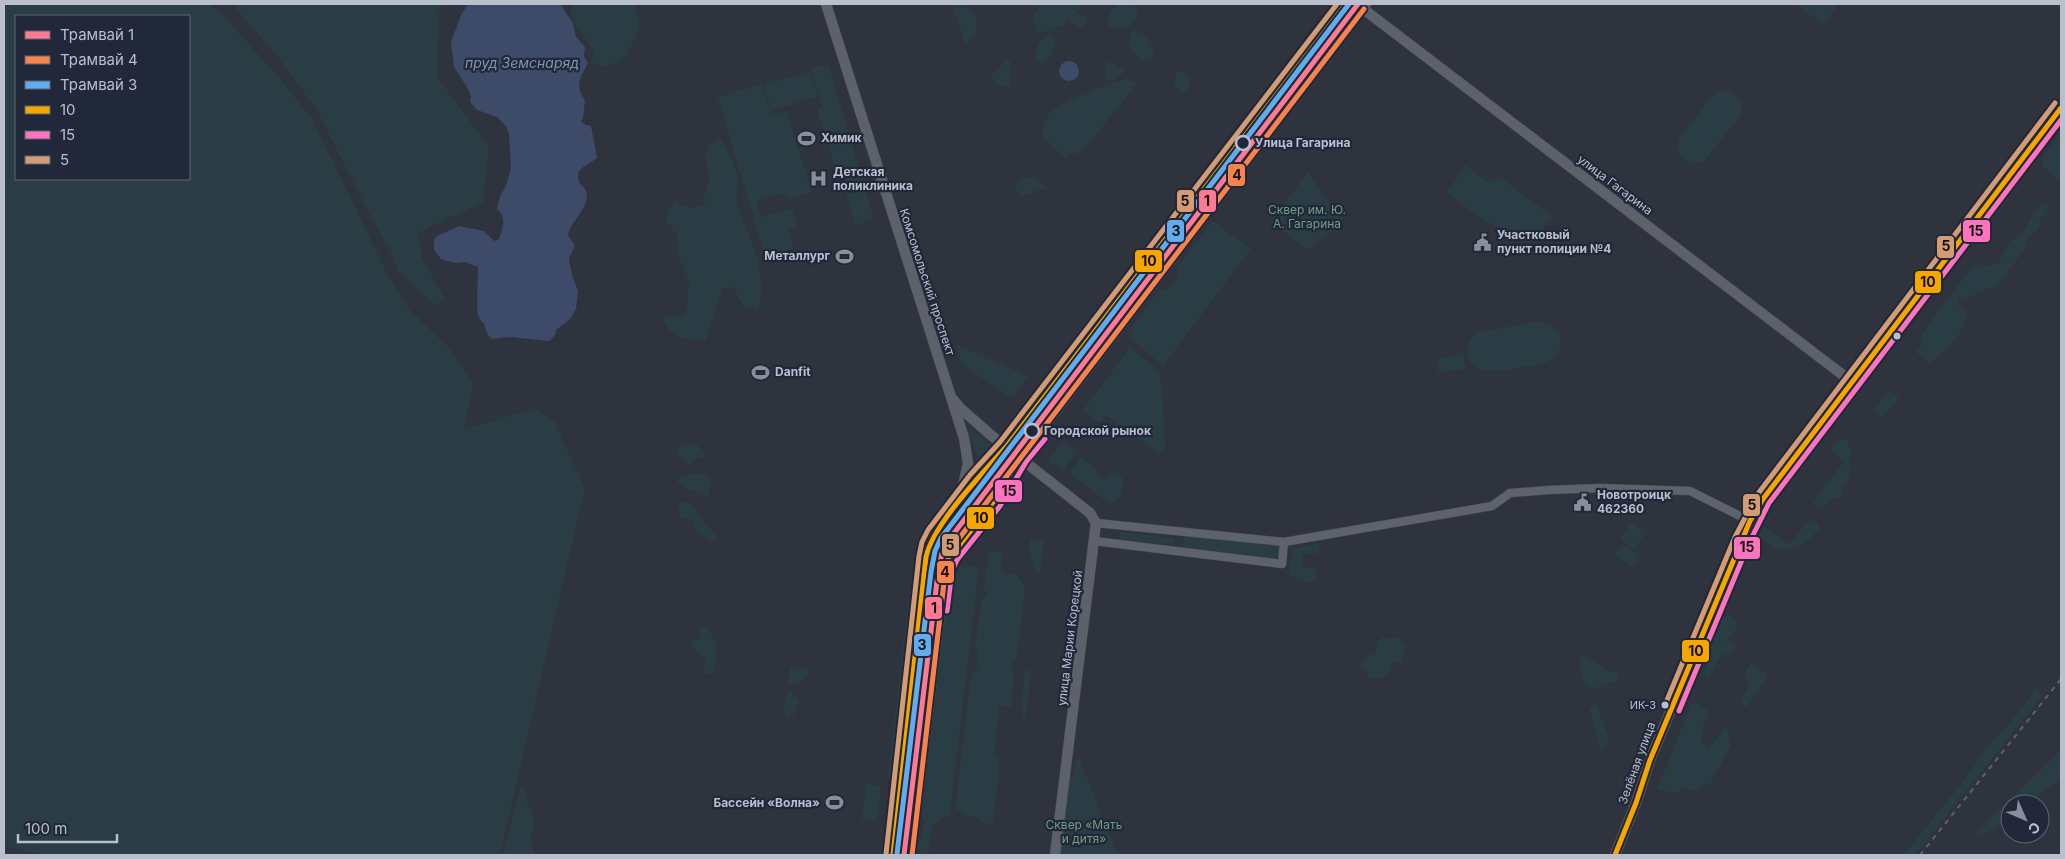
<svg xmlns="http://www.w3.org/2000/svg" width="2065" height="859" font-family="Inter,sans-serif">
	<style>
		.green { fill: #2b3d44; fill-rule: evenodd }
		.water { fill: #3d4a68 }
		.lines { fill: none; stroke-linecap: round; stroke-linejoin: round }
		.street-casing { stroke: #4b4e56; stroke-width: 9 }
		.secondary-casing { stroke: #4b4e56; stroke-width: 11 }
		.street { stroke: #5e626b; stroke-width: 8 }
		.secondary { stroke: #5d6169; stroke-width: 10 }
		.rail { stroke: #5d6169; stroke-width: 2; stroke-dasharray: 5 5; stroke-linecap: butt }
		.bus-1-casing { stroke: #212839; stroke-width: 9 }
		.bus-2-casing { stroke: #212839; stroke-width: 9 }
		.bus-3-casing { stroke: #212839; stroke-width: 9 }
		.bus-1 { stroke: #f7a600; stroke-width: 5 }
		.bus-2 { stroke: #fc73be; stroke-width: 5 }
		.bus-3 { stroke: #d39c74; stroke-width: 5 }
		.tram-1-casing { stroke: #212839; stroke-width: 9 }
		.tram-2-casing { stroke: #212839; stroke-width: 9 }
		.tram-3-casing { stroke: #212839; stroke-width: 9 }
		.tram-1 { stroke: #fe7a93; stroke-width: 5 }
		.tram-2 { stroke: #f8844c; stroke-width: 5 }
		.tram-3 { stroke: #60acee; stroke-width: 5 }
		.stop-dot { fill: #212839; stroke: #babfcd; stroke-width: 2.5 }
		.bus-dot { fill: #babfcd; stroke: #212839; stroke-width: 2 }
		.labels { text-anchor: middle; stroke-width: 4.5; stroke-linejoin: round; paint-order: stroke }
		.bus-label { font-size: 11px; fill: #babfcd; stroke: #212839; text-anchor: end }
		.poi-label { font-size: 12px; font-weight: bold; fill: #babfcd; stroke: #212839; text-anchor: start }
		.stop-label { font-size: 12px; font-weight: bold; fill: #babfcd; stroke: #212839; text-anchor: start }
		.street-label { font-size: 12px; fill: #babfcd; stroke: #212839 }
		.park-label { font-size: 12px; fill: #719d80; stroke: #212839 }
		.water-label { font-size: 14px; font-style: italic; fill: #8292b3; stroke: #212839 }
		.line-badge { stroke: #212839; stroke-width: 2 }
		.pale-badge-label { font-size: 14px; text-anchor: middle; font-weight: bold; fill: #111 }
	</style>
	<rect width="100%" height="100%" fill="#2e333e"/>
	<path class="green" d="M4,4H208L217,9L277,75L312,119L388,275L408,308L450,349L473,384L464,430L535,408L554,421L585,488L500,855H42L4,846ZM189,16V179H16V16Z
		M232,4H442L438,17L437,77L489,147L483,202L418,233L422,258L445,299L436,306L398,271L391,251L371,217L315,107L278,57Z
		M571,4H635L640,26L626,58L606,67L592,64L593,48C584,36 568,20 571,4Z
		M1038,4H1081L1080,10L1076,13L1086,17L1087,21L1082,27H1078L1068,20L1064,26C1053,28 1047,33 1036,32L1033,15L1038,9Z
		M1117,4H1132L1137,9C1139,26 1124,31 1109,28C1106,18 1110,10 1117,4Z
		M1794,4H1839L1824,24Z
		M961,6L972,10C981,24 978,35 966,45L953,8Z
		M1134,30C1146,34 1153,41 1154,53L1150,59H1140C1131,50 1125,41 1134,30Z
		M1051,35L1055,38C1056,49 1051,61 1040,63L1036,61C1035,50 1039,37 1051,35Z
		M1007,59L1010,61V88L998,85L990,77Z
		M1109,61L1124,69V73L1113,80L1108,81L1105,78L1106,63Z
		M828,64L863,182L844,188L836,172L817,110L822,106L811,69Z
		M810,71L818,96L771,111L764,85Z
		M1179,71C1187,71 1189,76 1190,83L1186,92L1183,93L1175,86V75Z
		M1126,79L1138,83L1079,155L1074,151L1066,159L1043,137C1041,110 1061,104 1082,95C1097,89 1110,82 1126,79Z
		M761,84L771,115L786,111L812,192L789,199L783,194L756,201L761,217L792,208L798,227L789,230L794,248L765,257L718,97Z
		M1721,91C1736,90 1745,102 1740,116L1705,160C1690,170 1673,157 1679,139L1711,97Z
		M2061,133V182L2043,167V157Z
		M721,139C726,150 734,163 737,174C739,184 735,195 738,205C750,242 769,270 758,310L743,306L733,287L723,288L706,341C685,340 671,339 662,317L686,315L689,280L678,256L677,235L666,220L667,211L675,201C687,208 693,210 706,203L703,198L709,182L706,154L710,144Z
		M1465,165L1488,182L1501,178L1552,216L1531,244L1481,219L1447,193Z
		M1308,172L1343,222L1308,250L1270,222Z
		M1027,177L1036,178L1046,188L1022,196L1018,194L1015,189C1017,183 1021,178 1027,177Z
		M865,189L874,219L855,225L846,195Z
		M2042,203H2049L2047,215L2039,219L2040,225L2036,233L2027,236V245L2000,283L1966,299L1958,300L1959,307L1968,311C1967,332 1944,353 1929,364L1916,352L1922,345L1920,337C1937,311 1956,287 1977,263L1985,267L1998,263L2010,241L2021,235L2033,214Z
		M1213,221L1251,249L1163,366L1132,340L1127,333L1160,289L1168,290L1180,275L1176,268Z
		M1536,322C1564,319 1571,356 1544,363C1524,366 1467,385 1467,351C1467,342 1472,336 1478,332Z
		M958,345L1028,376L1014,396L1010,397L963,365L957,349Z
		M1130,348L1159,371L1162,387L1165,448L1158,453L1107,415L1100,423L1083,410Z
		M1463,354L1465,369L1439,373L1437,359Z
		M1889,390L1899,397L1883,418L1873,411Z
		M969,428L990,445L989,452L984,457H980L976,453L968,430Z
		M1847,439L1852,453L1849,460C1853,473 1849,479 1841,490L1843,496L1830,500L1822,509L1813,503L1844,461L1829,450L1839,440Z
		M1063,441L1077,452L1063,471L1048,461Z
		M683,444L697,445L706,453L705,457H698L690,464L686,463L677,454V450Z
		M1081,457L1092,465L1101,478L1106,479L1116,471C1125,477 1125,487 1120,496C1119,499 1113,502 1110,504L1072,475L1071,471Z
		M696,473L711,478L708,497L683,487L677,481L679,477Z
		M681,502C698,503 694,512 703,522C708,528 713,530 717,537L713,541C700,537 696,530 692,519L682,518L678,511Z
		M1812,520L1816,521L1820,528C1802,550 1780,559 1759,536L1763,526L1789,544L1808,522Z
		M1631,522L1646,532L1634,549L1620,539Z
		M1120,532L1174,538L1173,545L1119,539Z
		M1187,535L1276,544L1281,550L1280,555L1273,560L1186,549L1183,545L1184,537Z
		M1030,539L1044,540L1041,571H1035L1029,551Z
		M1320,543L1319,553H1303L1302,567L1317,568L1315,582L1296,580L1297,576L1289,575L1292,549Z
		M1622,544L1641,556L1633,567L1614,555Z
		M989,551L1003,553L1001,571L1017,574L1025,587L1017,658L1013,660L1012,672L1014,678L1011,707L999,706L994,756L1000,757L993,826L955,809L971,675L977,668L979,652L975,648L981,601L987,594L984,589Z
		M956,565L979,567L950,814L932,825L928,855H920L921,850L915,849L917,837L922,838L924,818L919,817L944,600H948L953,572Z
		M908,600L914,606L894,779H888Z
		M1730,614L1737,621V628L1725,642L1731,641L1737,646L1735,650L1721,656L1709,678L1700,673L1707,666L1703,661L1712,651L1710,645L1723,617Z
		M702,625C719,634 720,659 712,673H703L707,659C699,653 692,652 692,641L701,639L700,632Z
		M1383,637L1391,639L1397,637L1404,644L1403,663L1392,662C1389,678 1384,679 1369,678L1359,662L1365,661L1368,655L1375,654L1377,642Z
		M1582,656L1596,662L1607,671C1613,671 1617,671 1620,677L1616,681L1594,689C1582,685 1579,670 1579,659Z
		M1751,663L1768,676L1747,707L1743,705L1741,699L1748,688L1745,673Z
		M794,667L797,670L806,667L809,668V673C805,680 797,688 788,683L790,668Z
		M1025,670L1031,671L1026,718H1023L1021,702Z
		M2037,688L2042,696L1915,855H1903L1962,783L1989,744L2008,725Z
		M791,690L799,702L793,716L790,718L785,717L784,702L787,692Z
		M1695,702L1706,708L1709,715L1702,725L1704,727L1700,741L1709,748L1726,727L1731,745L1711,783L1696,791L1683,788L1676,794L1657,789L1692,703Z
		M1595,704L1599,707C1598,717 1606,727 1609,737L1603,751L1601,750L1590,712L1589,708Z
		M2061,750L2060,781L2048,788L2031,804H2010V821L1977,837V831Z
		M1076,759L1080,760L1118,855H1057L1067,777H1073Z
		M866,784L881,786L877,821L862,820Z
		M520,787L526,789L527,803L532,811L534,825L531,835L534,855H503Z"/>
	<path class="water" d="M468,4H560L573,23L576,37L585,47L584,56L588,63C581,76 574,86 585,100L583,118L581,121L585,125L591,126L597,158C586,167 575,167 579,183C601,199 570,220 568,235L575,246L569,258L572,275L578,291L576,309L570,319L556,330L555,335L549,341L510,337L492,339L488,335L484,324L480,320L477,311L478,267L465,262L455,263L441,259L434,250V240L437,236L459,226L484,231L494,241L499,239C503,228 507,217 497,209L500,196L506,186L511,168L509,134L506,126L497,117L477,110L470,102L471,96L468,89L454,67L451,42L461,15Z
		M1059 71a10 10 0 1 1 20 0a10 10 0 1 1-20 0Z"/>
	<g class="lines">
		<defs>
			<path id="street" d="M1096,523L1284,542L1492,506L1510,493L1549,490L1601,488L1690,491L1750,521
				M1094,541L1282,564L1284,542"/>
			<path id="secondary" d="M826,4L964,438L968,463L961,495
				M1362,8L1852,382
				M951,397L960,408L992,436L1090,513L1096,523L1055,855
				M893,855L926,557L929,544L934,535L976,480L1006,447L1346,4
				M911,855L945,569L951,556L994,501L1020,458L1366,4
				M1615,855L1636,803L1650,760L1728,573L1750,521L1763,499L2061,108"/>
		</defs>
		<use href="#street" class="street-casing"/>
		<use href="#secondary" class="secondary-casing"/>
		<use href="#street" class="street"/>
		<use href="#secondary" class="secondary"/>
		<path class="rail" d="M1920,855L2061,679"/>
		<defs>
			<path id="bus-1" d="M940,609L945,569L951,556L994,501L1020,458L1039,433
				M893,855L926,557C934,523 982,474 1006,447L1346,4
				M1615,855L1636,803L1650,760L1750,521L1763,499L2061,108"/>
			<path id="bus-2" d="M947,611L952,571L957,560L1000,506L1026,462L1045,439
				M1679,711L1749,543L1769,503L2061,120
				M901,855L936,547L982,485L1012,452L1352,9"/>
			<path id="bus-3" d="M933,609L938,567L945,552L988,497L1014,454L1033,429
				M1665,705L1735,537L1757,495L2055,103
				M886,854L919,556L922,542L928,530L970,475L1000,442L1337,4"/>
		</defs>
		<use href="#bus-1" class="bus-1-casing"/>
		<use href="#bus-2" class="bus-2-casing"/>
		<use href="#bus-3" class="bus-3-casing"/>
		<use href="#bus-1" class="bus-1"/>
		<use href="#bus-2" class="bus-2"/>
		<use href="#bus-3" class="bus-3"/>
		<defs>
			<path id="tram-1" d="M904,855L938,573L942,553L948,541L1358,4"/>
			<path id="tram-2" d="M912,855L945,574L949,555L954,545L1364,9"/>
			<path id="tram-3" d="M897,854L931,572L935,551L941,538L1349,4"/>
		</defs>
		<use href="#tram-1" class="tram-1-casing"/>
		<use href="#tram-2" class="tram-2-casing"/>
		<use href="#tram-3" class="tram-3-casing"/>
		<use href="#tram-1" class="tram-1"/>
		<use href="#tram-2" class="tram-2"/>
		<use href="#tram-3" class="tram-3"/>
	</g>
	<defs>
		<symbol id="stadium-bare" viewBox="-9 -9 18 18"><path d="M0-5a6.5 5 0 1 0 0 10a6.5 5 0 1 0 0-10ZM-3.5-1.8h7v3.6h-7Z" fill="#898e9b" stroke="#212839" stroke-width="2.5" paint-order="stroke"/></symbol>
		<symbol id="hospital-bare" viewBox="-9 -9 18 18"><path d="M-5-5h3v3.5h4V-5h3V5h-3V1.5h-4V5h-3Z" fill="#898e9b" stroke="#212839" stroke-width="2.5" paint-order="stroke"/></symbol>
		<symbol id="civic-bare" viewBox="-9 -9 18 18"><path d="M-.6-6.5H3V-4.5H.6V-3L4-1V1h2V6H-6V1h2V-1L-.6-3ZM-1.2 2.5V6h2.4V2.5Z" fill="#898e9b" stroke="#212839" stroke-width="2.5" paint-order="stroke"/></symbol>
	</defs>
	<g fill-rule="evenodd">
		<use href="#stadium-bare" x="794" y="126" width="25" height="25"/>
		<use href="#hospital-bare" x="806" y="166" width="25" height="25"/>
		<use href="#civic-bare" x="1470" y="230" width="25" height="25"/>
		<use href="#stadium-bare" x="832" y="244" width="25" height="25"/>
		<use href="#stadium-bare" x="748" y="360" width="25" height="25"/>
		<use href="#civic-bare" x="1570" y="490" width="25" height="25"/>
		<use href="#stadium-bare" x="822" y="790" width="25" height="25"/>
	</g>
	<g class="stop-dot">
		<circle cx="1243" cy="143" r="7"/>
		<circle cx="1032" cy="431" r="7"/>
	</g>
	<g class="bus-dot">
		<circle cx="1897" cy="336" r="4.5"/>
		<circle cx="1665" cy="705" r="4.5"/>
	</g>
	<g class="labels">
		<g class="bus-label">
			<text x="1656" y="709">ИК-3</text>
		</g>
		<g class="poi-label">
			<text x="821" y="142">Химик</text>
			<text x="833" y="176">Детская<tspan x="833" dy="14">поликлиника</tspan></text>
			<text x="1497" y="239">Участковый<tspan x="1497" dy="14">пункт полиции №4</tspan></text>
			<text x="830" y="260" text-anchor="end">Металлург</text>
			<text x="775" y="376">Danfit</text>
			<text x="1597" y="499">Новотроицк<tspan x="1597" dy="14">462360</tspan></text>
			<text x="820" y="807" text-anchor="end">Бассейн «Волна»</text>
		</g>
		<g class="stop-label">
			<text x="1255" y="147">Улица Гагарина</text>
			<text x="1044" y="435">Городской рынок</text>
		</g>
		<g class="street-label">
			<text transform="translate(1615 185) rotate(37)" y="4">улица Гагарина</text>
			<text transform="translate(927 282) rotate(72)" y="4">Комсомольский проспект</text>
			<text transform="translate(1070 638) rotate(-83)" y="4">улица Марии Корецкой</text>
			<text transform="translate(1637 763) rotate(-70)" y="4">Зелёная улица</text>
		</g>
		<g class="park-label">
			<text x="1307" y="214">Сквер им. Ю.<tspan x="1307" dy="14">А. Гагарина</tspan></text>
			<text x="1084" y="829">Сквер «Мать<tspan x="1084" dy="14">и дитя»</tspan></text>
		</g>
		<g class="water-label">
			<text x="522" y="68">пруд Земснаряд</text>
		</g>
	</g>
	<g class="line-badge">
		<rect x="1227" y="163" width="19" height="24" rx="5" fill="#f8844c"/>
		<rect x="1176" y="189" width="19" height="24" rx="5" fill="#d39c74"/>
		<rect x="1198" y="189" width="19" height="24" rx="5" fill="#fe7a93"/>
		<rect x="1166" y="219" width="19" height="24" rx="5" fill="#60acee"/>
		<rect x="1962" y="219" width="29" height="24" rx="5" fill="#fc73be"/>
		<rect x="1936" y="235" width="19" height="24" rx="5" fill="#d39c74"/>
		<rect x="1134" y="249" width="29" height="24" rx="5" fill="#f7a600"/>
		<rect x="1914" y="270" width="28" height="24" rx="5" fill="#f7a600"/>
		<rect x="994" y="479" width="29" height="24" rx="5" fill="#fc73be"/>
		<rect x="1742" y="493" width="19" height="24" rx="5" fill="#d39c74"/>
		<rect x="966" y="506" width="29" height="24" rx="5" fill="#f7a600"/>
		<rect x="941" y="533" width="19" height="24" rx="5" fill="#d39c74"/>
		<rect x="1733" y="536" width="28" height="24" rx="5" fill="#fc73be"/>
		<rect x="936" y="560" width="19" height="24" rx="5" fill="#f8844c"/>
		<rect x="924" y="596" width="19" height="24" rx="5" fill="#fe7a93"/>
		<rect x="913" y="633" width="19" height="24" rx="5" fill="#60acee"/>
		<rect x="1681" y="639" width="29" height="24" rx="5" fill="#f7a600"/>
	</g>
	<g class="pale-badge-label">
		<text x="1237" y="180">4</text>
		<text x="1185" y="206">5</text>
		<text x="1207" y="206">1</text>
		<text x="1176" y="236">3</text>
		<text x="1976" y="236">15</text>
		<text x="1946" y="251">5</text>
		<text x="1149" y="266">10</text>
		<text x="1928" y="287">10</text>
		<text x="1009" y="496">15</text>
		<text x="1752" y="510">5</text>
		<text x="981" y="523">10</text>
		<text x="950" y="550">5</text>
		<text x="1747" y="552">15</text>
		<text x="945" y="577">4</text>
		<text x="934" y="613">1</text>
		<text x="922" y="650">3</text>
		<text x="1696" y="656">10</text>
	</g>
	<rect width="2065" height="859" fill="none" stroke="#babfcd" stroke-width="10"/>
	<rect x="15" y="15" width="175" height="165" fill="#212839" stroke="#5e6474"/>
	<rect x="25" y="31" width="25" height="8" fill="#fe7a93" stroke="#5e6474"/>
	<text x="60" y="40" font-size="15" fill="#babfcd">Трамвай 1</text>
	<rect x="25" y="56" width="25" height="8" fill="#f8844c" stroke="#5e6474"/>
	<text x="60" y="65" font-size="15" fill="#babfcd">Трамвай 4</text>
	<rect x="25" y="81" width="25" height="8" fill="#60acee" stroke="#5e6474"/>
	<text x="60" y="90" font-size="15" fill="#babfcd">Трамвай 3</text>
	<rect x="25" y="106" width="25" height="8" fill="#f7a600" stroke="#5e6474"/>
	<text x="60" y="115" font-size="15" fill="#babfcd">10</text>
	<rect x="25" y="131" width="25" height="8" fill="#fc73be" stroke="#5e6474"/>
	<text x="60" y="140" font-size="15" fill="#babfcd">15</text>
	<rect x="25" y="156" width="25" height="8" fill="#d39c74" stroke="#5e6474"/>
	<text x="60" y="165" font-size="15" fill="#babfcd">5</text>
	<g transform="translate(2025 819) rotate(135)"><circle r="24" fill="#212839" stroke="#5e6474"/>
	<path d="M0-4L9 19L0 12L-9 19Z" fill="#898e9b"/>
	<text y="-8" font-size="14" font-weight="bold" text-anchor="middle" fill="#babfcd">С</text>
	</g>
	<path d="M18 834v8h99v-8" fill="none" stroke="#babfcd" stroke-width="2.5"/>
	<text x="25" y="834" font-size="15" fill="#babfcd" stroke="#212839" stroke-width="4" paint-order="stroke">100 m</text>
</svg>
